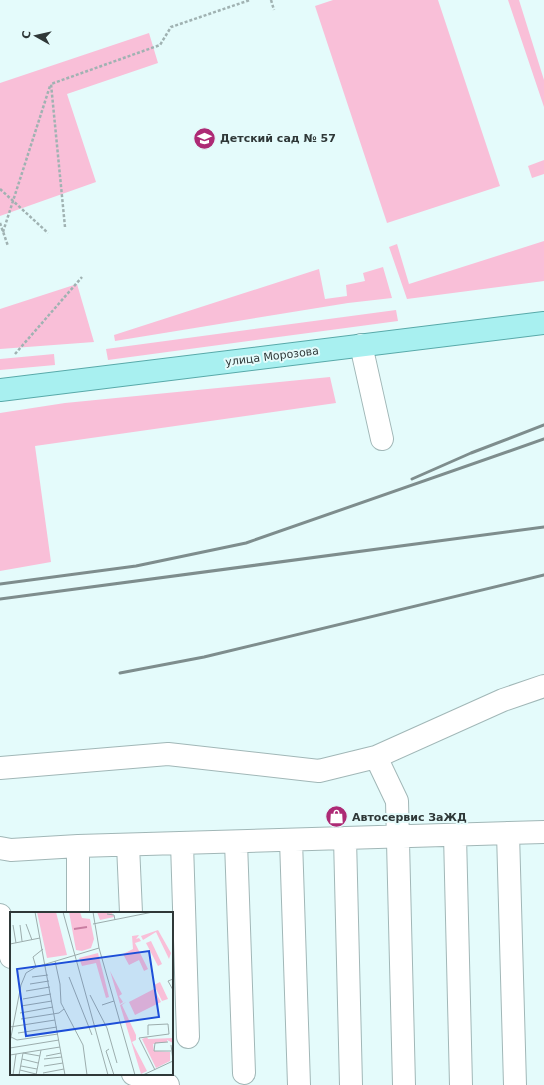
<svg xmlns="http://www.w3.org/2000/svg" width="544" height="1085" font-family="'DejaVu Sans',sans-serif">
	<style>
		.green { fill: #f9bfd8 }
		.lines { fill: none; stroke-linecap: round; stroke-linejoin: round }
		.minor-casing { stroke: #a1b7b7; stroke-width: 24 }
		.major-casing { stroke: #58a9a9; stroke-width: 24 }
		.path { stroke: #a0b2b2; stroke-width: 2.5; stroke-dasharray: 3 2; stroke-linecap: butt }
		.minor { stroke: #fff; stroke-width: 22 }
		.major { stroke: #a8f0f0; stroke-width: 22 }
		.rail { stroke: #7e8d8d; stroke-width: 3 }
		.labels { text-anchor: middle; stroke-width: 4; stroke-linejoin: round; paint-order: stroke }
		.poi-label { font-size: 11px; font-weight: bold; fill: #2f3838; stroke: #e4fbfb; text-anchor: start }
		.street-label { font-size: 11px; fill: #2f3838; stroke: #e4fbfb }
		.inset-river { fill: none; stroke: #c97da1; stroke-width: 2 }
		.inset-road { fill: none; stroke: #9cadad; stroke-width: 1 }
		.view { fill: #1d4ed8; fill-opacity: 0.15; stroke: #1d4ed8; stroke-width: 2 }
		.inset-edge { fill: none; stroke: #2f3838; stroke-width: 2 }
	</style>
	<rect width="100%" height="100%" fill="#e4fbfb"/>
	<path class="green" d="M333,0H438L500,186L387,223L315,6Z
		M508,0H519L544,80V107Z
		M149,33L158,63L67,94L96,182L0,216V83Z
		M544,160V174L532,178L528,166Z
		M544,241V281L407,299L389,247L397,244L409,284Z
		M383,267L392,298L348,303L115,341L114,335L319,269L325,299L347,296L346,285L365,281L363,273Z
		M77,284L94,342L0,349V309Z
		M396,310L398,321L108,360L106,349Z
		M54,354L55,365L0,370V359Z
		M330,377L336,403L35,446L51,562L0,571V413L65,403Z"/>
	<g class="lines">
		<defs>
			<path id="minor" d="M361,345L382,439
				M376,757L397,801L404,1085
				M0,768L168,754L319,771L376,757L503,700L544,686
				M508,833L515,1085
				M455,835L461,1085
				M345,838L351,1085
				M291,840L299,1085
				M236,842L244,1073
				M182,843L188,1037
				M128,845L131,913
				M78,846V913
				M0,848L11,850L78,846L544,832
				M0,915L11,957
				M133,1074L168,1085"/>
			<path id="major" d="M0,390L544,323"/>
		</defs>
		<use href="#minor" class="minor-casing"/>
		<use href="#major" class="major-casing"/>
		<path class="path" d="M271,0L274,10
			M0,189L48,233
			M0,223L8,246
			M65,227L51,84L160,45L171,27L250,0
			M3,232L50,86
			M15,354L82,277"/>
		<use href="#minor" class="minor"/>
		<use href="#major" class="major"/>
		<path class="rail" d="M412,479L471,453L544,425
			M0,584L136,566L246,543L544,439
			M0,599L544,527
			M120,673L204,657L544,575"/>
	</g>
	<defs>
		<symbol id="school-disc" viewBox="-11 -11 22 22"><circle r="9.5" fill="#ad2a75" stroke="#e4fbfb"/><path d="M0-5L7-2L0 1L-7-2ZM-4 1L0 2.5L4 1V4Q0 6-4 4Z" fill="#fff"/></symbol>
		<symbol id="shop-disc" viewBox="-11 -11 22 22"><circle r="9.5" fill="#ad2a75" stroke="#e4fbfb"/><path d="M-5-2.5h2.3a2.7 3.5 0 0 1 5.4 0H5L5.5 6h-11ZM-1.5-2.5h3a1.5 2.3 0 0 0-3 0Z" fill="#fff"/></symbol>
	</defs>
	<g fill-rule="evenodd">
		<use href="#school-disc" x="192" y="126" width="25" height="25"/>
		<use href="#shop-disc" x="324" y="804" width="25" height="25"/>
	</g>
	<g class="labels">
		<g class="poi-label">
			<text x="220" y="142">Детский сад № 57</text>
			<text x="352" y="821">Автосервис ЗаЖД</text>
		</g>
		<g class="street-label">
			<text transform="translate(272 356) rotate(-7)" y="4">улица Морозова</text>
		</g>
	</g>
	<g transform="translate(10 912)">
		<rect width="163" height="163" fill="#e4fbfb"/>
		<path d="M27,0H46L57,43L37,46ZM59,0H70L72,6L80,7L84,27L81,36L72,39L66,38ZM87,0L102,1L104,5L90,8ZM148,18L161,41L159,47L146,20L133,28L131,24ZM129,23L126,27L129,26L131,29L125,31L138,57L134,59L129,48L119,53L113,42L123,37L122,24ZM141,29L152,52L148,54L136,31ZM88,41L99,85L96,86L86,51L72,54L69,46ZM100,59L112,82L109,84L113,90L110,92ZM150,70L158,87L152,89L144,73ZM144,77L151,90L125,103L119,90ZM116,90L112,93L126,123V128L122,130L137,159L131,162L110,93ZM137,125L138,127L163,126V131L157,128V130L143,132L144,139L160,140V149L146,156L132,127Z" fill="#f9bfd8"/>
		<path class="inset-river" d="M64,17L77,15"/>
		<path class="inset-road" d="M25,0L55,163M53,0L98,163M83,0L89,36L125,163M97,2L104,3L105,8M16,12L22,28M83,12L143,0M3,13L6,31M10,13L12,29M0,32L30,26M45,49L50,72L51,91L73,133L77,163M26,55L23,45L33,37M22,65L38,63M59,65L82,123M163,67L158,69L163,78M20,72L39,69M16,79L40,75M80,83L97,116L107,151M13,87L41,82M92,93L104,89M11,94L42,89M10,101L43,95M11,107L49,101L54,97M0,115L45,108M8,121L47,115M138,123V113L158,112L159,122L129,126L145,158M1,125L7,128L48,122M0,130L11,73L16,61L26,55L89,36M158,130L145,131L144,139H161M161,133L163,148M0,136L49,128M99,137L96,139L104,163M0,143L50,135M36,144L51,141M12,147L28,151M34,147L52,145M11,154L27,157M34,154L53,151M10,158L26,162M33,161L54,157M3,163L6,142M9,163L13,141L30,144M26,163L31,138M133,163L163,149"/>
		<path class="view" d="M139,39L149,105L16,124L7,57Z"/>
		<rect width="163" height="163" class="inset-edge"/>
	</g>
	<g transform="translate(36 36) rotate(278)" stroke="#e4fbfb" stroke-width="3" paint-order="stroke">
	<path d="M0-3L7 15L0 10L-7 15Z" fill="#2f3838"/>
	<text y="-6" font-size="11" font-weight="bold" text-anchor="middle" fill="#2f3838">С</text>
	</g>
</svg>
